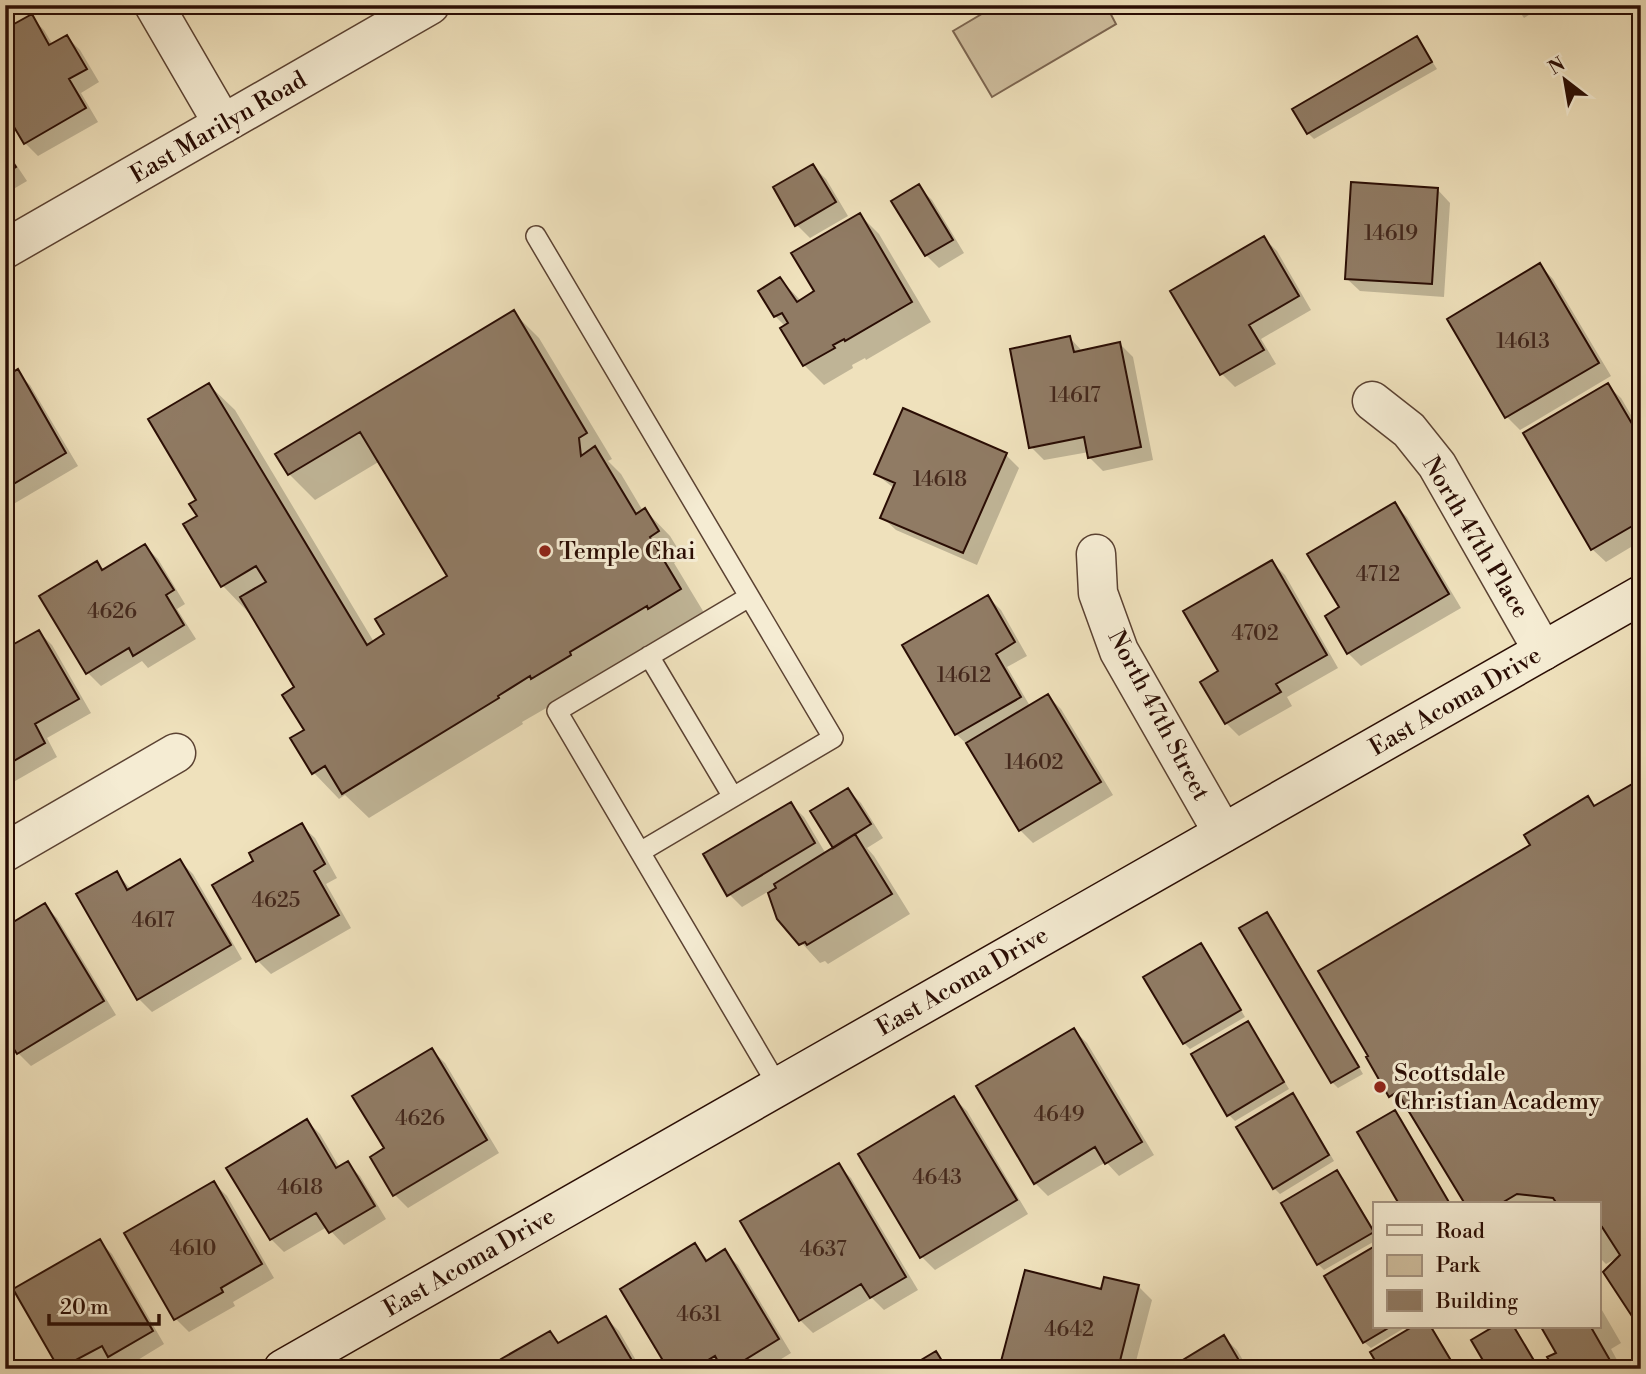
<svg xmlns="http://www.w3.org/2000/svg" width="1646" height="1374" font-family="'Libre Bodoni',serif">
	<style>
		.green { fill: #cebd9d; stroke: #7c6550; stroke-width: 2 }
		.shadow { fill: #0003 }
		.building { fill: #907b64; stroke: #2a0d04; stroke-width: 2 }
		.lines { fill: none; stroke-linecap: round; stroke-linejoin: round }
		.lane-casing { stroke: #5b4232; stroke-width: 22 }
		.street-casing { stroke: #5b4232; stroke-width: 41 }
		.secondary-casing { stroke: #2a0d04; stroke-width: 41 }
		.lane { stroke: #f5ecd3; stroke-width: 19 }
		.street { stroke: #f5ecd3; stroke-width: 38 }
		.secondary { stroke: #f5ecd3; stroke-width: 38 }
		.poi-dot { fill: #8f2418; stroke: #f5ecd3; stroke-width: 2.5 }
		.labels { text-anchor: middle; stroke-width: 6; stroke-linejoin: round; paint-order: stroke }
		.number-label { font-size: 21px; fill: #44281c }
		.street-label { font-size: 24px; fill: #2a0d04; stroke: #f5ecd3 }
		.poi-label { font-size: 24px; fill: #2a0d04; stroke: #f5ecd3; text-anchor: start }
	</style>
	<rect width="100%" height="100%" fill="#efe1bc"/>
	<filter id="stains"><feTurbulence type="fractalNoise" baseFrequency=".00286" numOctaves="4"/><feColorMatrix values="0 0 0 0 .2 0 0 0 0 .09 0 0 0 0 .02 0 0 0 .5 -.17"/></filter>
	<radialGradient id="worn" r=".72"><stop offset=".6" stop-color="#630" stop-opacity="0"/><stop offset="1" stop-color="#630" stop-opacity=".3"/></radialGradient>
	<path class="green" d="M997,5H1106L1116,24L992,97L953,31Z"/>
	<path class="shadow" d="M1515,5H1545L1524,18Z
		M31,17L44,30L53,45L67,37L80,50L99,82L81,93L98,122L38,156L25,143L18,130L5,137V119L16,112L5,115V22L10,30Z
		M1417,38L1437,69L1314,139L1308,133L1294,109Z
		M5,148L27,181L5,194Z
		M813,166L826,179L848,216L810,238L797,225L775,188Z
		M919,187L932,200L964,253L939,268L926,255Z
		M1437,189L1450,203L1444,297L1360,291L1346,278Z
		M860,215L879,234L931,322L866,360L865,358L852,365L853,368L824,385L804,365L785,326L775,316L780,279L801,301L817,292Z
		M1264,238L1277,251L1311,310L1261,339L1276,364L1235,387L1222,374L1173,291Z
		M1540,265L1553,279L1611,376L1520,430L1507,417L1449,320Z
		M513,312L539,338L612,459L608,461L621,474L643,511L645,510L670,536L683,557L674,563L706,616L522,722L523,724L369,818L345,795L339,799L314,773L293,739L306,731L297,687L250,610L248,612L223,586L186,525L199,517L209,385L235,410L374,642L386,635L449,576L380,461L315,500L289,474Z
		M1070,338L1083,352L1120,344L1133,357L1153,460L1103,471L1090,458L1089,452L1044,460L1031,447Z
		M17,372L30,385L78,466L5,509V379Z
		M1607,385L1621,398L1641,432V541L1606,562L1592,549Z
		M1006,455L1019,468L977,565L896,530L882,517L895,489L876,474Z
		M1394,504L1407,517L1461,608L1361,666L1348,653L1341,608Z
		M145,546L158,559L185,604L177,609L196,639L148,668L142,661L101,686L88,673L97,563L104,571Z
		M1272,562L1285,575L1338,668L1287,697L1292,706L1239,736L1226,723L1220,672Z
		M988,597L1001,610L1027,656L1007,667L1030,706L1048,696L1061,709L1113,795L1033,843L1020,830L970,747L956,734Z
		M39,632L52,645L91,713L47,738L57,757L10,784L5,779V651Z
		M848,790L861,803L883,838L867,848L874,856L910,914L828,964L825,961L820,963L779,918L769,891L742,907L729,894L791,804L804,817L826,854L835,848Z
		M1588,798L1596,807L1622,1255L1606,1264L1599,1257V1204H1467L1417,1121L1391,1096L1533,845Z
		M301,825L315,838L337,878L326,884L351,928L271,974L258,961L215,886L255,862Z
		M180,861L193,874L242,959L152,1012L139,999L116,873L131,889Z
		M44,905L57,918L116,1015L31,1066L18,1053L10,937L5,929Z
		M1267,914L1273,920L1363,1074L1338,1088L1332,1082L1241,929Z
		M1200,945L1207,951L1245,1017L1190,1049L1184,1043Z
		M1247,1023L1253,1029L1289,1089L1235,1121L1229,1115Z
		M1074,1030L1087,1043L1154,1155L1119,1176L1106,1162L1048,1196L1035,1183Z
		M432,1050L445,1063L499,1153L408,1208L395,1195L372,1157L386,1149Z
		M1293,1095L1299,1102L1334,1161L1280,1194L1274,1188Z
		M954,1098L967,1111L1028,1214L935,1270L922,1257Z
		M1395,1112L1401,1118L1451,1204H1401L1360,1132Z
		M307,1121L320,1134L340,1168L347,1163L360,1176L386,1219L344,1245L327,1227L284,1252L271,1239Z
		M838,1165L851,1178L918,1290L884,1310L872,1298L813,1333L800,1320Z
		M1337,1172L1343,1178L1375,1232V1241L1324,1270L1318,1264Z
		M214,1183L227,1196L274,1278L233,1302L235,1306L189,1332L176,1319Z
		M99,1241L112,1254L164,1344L123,1369L114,1360L98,1369H61L15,1289Z
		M695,1246L709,1261L724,1252L738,1265L791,1353L765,1369H670Z
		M1106,1279L1139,1287L1152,1300L1134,1369H1001L1102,1292Z
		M1599,1305L1621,1343L1611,1349L1622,1369H1556L1558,1353L1543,1327H1599Z
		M606,1318L619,1331L641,1369H509L550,1333L560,1344Z
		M1375,1327H1406L1371,1348L1364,1342Z
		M1416,1327H1432L1457,1369H1382L1372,1352Z
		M1496,1327H1515L1540,1369H1490L1474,1341Z
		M1224,1337L1237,1350L1248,1369H1171Z
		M936,1353L950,1369H909Z"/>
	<path class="building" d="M32,14L49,45L67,35L87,69L69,79L86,108L24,144L7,115L5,117V29Z
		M1417,36L1432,62L1307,134L1292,109Z
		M5,150L16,167L5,174Z
		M813,164L836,202L795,226L773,187Z
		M1351,182L1438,188L1432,284L1345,279Z
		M919,184L953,240L925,256L891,201Z
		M860,213L912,302L845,341L844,339L833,345L835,348L803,366L780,328L788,323L782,313L774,317L758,291L780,277L797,302L814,291L791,253Z
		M1264,236L1299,296L1249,325L1264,350L1220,375L1170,291Z
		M1540,263L1599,363L1505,418L1447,319Z
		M514,310L587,433L579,438L581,456L595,446L636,514L645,508L659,531L650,537L681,589L648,609L647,606L570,652L571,655L531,679L530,676L498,696L499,698L342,794L325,766L312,774L290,738L304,730L282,695L294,687L240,597L266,582L256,566L221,587L183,524L197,516L189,504L196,500L148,419L209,383L367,645L384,634L375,619L447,576L360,432L288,475L275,454Z
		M1070,336L1074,352L1120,342L1141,447L1088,458L1084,437L1029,448L1010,349Z
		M18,369L66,453L5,489V377Z
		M1608,383L1641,439V521L1591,550L1523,433Z
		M903,408L1007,453L963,553L880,518L895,483L874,474Z
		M1395,502L1449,594L1347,654L1325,616L1339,607L1307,554Z
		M145,544L174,590L166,595L184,625L133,656L129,648L86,674L39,596L97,561L102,570Z
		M1272,560L1327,655L1276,684L1281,692L1225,724L1200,682L1218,671L1183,611Z
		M988,595L1015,642L996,654L1021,697L955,735L902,645Z
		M39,630L79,699L35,724L45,743L5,766V649Z
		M1048,694L1101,782L1019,831L966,743Z
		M1641,779V1330L1603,1272L1620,1255L1602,1227L1599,1228V1204H1557L1553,1198L1517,1194L1500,1204H1465L1397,1092L1389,1097L1366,1057L1368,1056L1318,971L1530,845L1524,835L1588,796L1594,806Z
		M848,788L871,824L833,848L810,811Z
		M791,802L815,843L727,896L703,854Z
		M302,823L325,864L314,871L339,915L256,962L212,885L253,861L249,853Z
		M855,834L892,894L807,945L805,942L799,945L777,919L768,893L776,888L774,884Z
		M180,859L231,945L137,1000L76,894L117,871L127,890Z
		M45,903L104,1001L17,1054L5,1035V938L7,937L5,927Z
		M1267,912L1359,1067L1331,1083L1239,928Z
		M1201,943L1241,1010L1183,1044L1143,977Z
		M1248,1021L1284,1082L1227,1116L1191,1054Z
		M1074,1028L1142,1142L1105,1164L1095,1147L1034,1184L976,1086Z
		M432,1048L487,1140L393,1196L370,1157L384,1148L352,1096Z
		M1293,1093L1329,1155L1273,1189L1236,1127Z
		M954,1096L1017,1200L920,1258L858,1154Z
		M1395,1110L1450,1204H1399L1357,1132Z
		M307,1119L336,1168L348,1161L375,1206L329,1233L316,1213L270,1240L226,1168Z
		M839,1163L906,1277L870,1298L861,1284L799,1321L740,1221Z
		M1337,1170L1374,1232L1317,1265L1281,1203Z
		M214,1181L262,1264L221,1288L223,1292L174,1320L124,1233Z
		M100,1239L153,1331L108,1357L102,1346L59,1369L13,1289Z
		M695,1243L706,1261L725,1249L779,1339L730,1369H722L715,1356L693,1369H668L620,1289Z
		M1375,1246V1327H1390L1363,1343L1324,1276Z
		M1025,1270L1101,1289L1104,1277L1139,1285L1118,1369H999Z
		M606,1316L637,1369H507L501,1359L550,1331L558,1343Z
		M1412,1327H1431L1456,1369H1380L1370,1352Z
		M1493,1327H1514L1539,1369H1488L1471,1340Z
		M1541,1327H1596L1592,1329L1615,1369H1554L1547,1357L1556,1353Z
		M1224,1335L1244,1369H1168Z
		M936,1351L947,1369H906Z"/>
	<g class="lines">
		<defs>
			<path id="lane" d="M536,236L833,738L640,852L778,1086
				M649,656L733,797
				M640,852L557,711L749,597"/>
			<path id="street" d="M154,5L223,124
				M5,249L430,5
				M1372,401L1409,430L1437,465L1543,651
				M1096,554L1098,593L1119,651L1223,833
				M5,852L176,753"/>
			<path id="secondary" d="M283,1369L1641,595"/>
		</defs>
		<use href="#lane" class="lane-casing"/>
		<use href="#street" class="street-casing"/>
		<use href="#secondary" class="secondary-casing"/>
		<use href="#lane" class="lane"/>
		<use href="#street" class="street"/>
		<use href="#secondary" class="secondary"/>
	</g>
	<g class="poi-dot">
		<circle cx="545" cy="551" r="7"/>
		<circle cx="1380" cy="1087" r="7"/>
	</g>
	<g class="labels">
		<g class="number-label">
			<text x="1391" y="240">14619</text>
			<text x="1523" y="348">14613</text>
			<text x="1075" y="402">14617</text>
			<text x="940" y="486">14618</text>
			<text x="1378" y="581">4712</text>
			<text x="112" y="618">4626</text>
			<text x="1255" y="640">4702</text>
			<text x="964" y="682">14612</text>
			<text x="1034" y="769">14602</text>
			<text x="276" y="907">4625</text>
			<text x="153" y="927">4617</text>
			<text x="1059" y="1121">4649</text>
			<text x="420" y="1125">4626</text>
			<text x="937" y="1184">4643</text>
			<text x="300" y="1194">4618</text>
			<text x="193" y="1255">4610</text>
			<text x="823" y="1256">4637</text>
			<text x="699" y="1321">4631</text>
			<text x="1069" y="1336">4642</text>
		</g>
		<g class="street-label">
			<text transform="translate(218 127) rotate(-30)" y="8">East Marilyn Road</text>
			<text transform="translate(1476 537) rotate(59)" y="8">North 47th Place</text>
			<text transform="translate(1455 701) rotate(-30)" y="8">East Acoma Drive</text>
			<text transform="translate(1159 715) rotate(62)" y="8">North 47th Street</text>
			<text transform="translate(962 981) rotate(-30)" y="8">East Acoma Drive</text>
			<text transform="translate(469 1262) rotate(-30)" y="8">East Acoma Drive</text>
		</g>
		<g class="poi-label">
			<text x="559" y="559">Temple Chai</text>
			<text x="1394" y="1081">Scottsdale<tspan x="1394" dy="28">Christian Academy</tspan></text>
		</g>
	</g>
	<rect width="1646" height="1374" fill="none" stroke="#efe1bc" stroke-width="28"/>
	<rect x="7" y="7" width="1632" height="1360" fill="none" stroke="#2a0d04" stroke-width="3.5"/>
	<rect x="14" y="14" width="1618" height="1346" fill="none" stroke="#2a0d04" stroke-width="2"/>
	<rect x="1373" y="1202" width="228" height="126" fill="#f5ecd3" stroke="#a49380" stroke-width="2"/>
	<rect x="1387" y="1225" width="35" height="10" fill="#f5ecd3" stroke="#a49380" stroke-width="2"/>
	<text x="1436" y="1238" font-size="21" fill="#2a0d04">Road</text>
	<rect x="1387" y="1255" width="35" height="21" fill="#cebd9d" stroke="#a49380" stroke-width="2"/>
	<text x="1436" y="1272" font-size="21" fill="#2a0d04">Park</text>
	<rect x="1387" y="1290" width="35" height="21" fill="#907b64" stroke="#a49380" stroke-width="2"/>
	<text x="1436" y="1308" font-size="21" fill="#2a0d04">Building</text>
	<g transform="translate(1565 80) rotate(329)" stroke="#f5ecd3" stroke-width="5" paint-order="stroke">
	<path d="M0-5L12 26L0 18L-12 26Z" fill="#2a0d04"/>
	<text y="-10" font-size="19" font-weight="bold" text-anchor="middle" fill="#2a0d04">N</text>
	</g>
	<path d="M49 1314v10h110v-10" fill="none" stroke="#2a0d04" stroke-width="3.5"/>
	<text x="60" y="1314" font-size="21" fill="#2a0d04" stroke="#f5ecd3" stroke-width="5" paint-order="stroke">20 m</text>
	<rect width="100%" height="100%" filter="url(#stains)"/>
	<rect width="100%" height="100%" fill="url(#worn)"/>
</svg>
